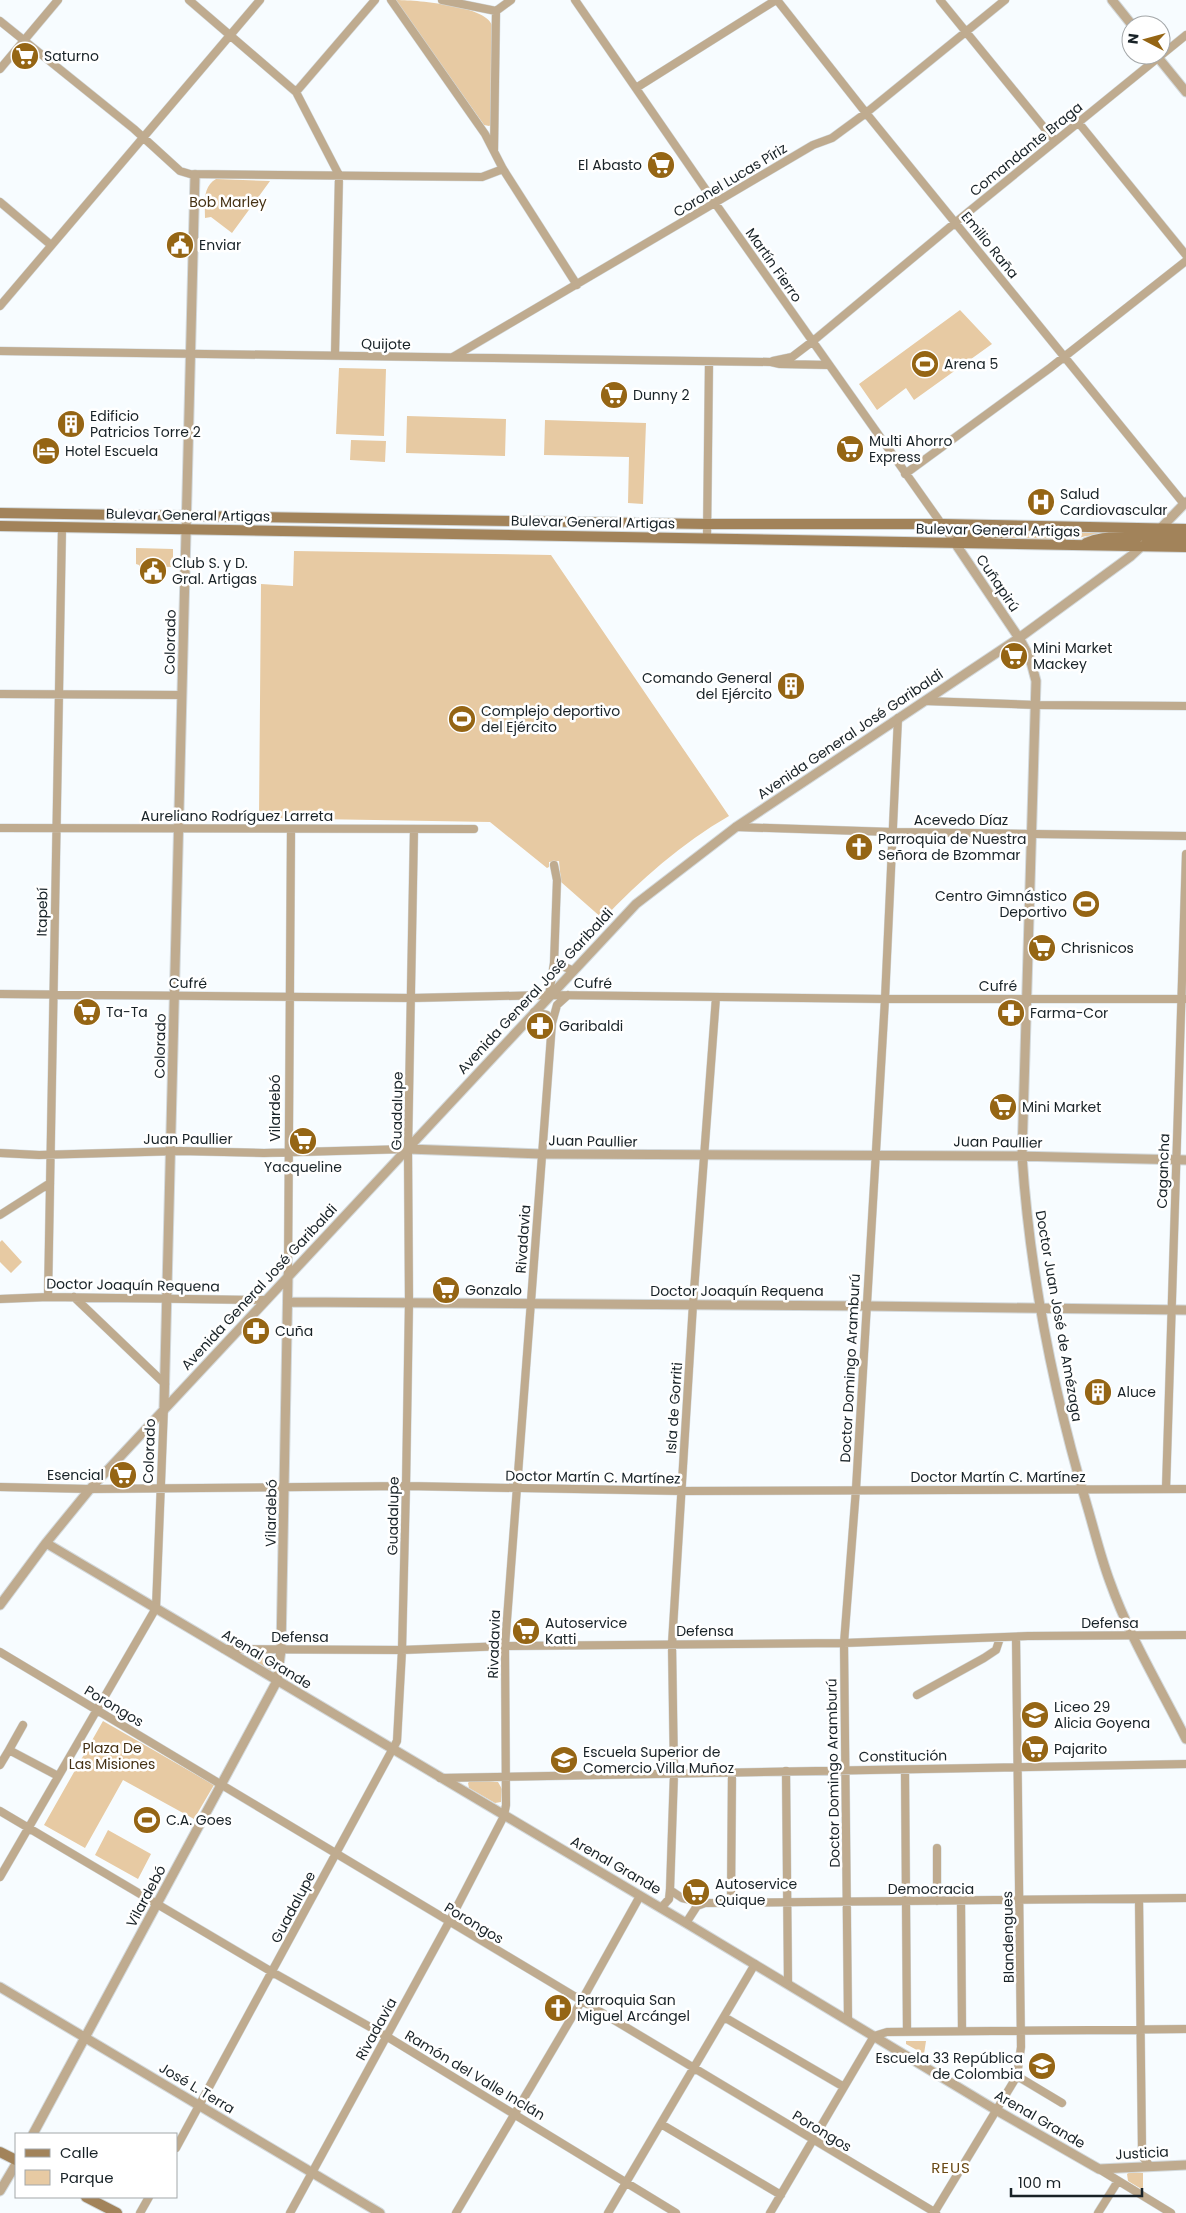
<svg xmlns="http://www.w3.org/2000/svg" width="1186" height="2213" font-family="Poppins,sans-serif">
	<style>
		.green { fill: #e7caa3 }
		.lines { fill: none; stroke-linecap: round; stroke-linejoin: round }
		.minor-casing { stroke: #d3d9dc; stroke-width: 9 }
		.tertiary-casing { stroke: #d3d9dc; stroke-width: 11 }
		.secondary-casing { stroke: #d3d9dc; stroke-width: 12 }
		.minor { stroke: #bfab8f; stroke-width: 8 }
		.tertiary { stroke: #bfab8f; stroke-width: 9 }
		.secondary { stroke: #a2835a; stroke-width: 10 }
		.labels { text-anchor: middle; stroke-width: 5; stroke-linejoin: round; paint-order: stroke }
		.poi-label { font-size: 14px; fill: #182227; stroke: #fff; text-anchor: start }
		.street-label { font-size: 14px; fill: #182227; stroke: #fff }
		.park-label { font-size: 14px; fill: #453114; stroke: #fff }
		.neighbourhood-label { font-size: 15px; letter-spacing: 1px; fill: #6a4914; stroke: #fff }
	</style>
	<rect width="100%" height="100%" fill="#f7fcff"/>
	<path class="green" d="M395,0C414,0 485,5 492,25L491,125L489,126L484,125Z
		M216,179L270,181L232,233L211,217L205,218C205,204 202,187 216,179Z
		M960,310L992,344L914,400L906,388L877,410L859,384Z
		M339,368L386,369L384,436L336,434Z
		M407,416L506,419L505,456L406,453Z
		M545,420L646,423L643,504L628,503L629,457L544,455Z
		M351,440L386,441L385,462L350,460Z
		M1035,531L1056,532L1058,533L1057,539L972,538L1020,535Z
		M1070,532L1139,533L1086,536L1071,540L1067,535Z
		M136,548L173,549V567L139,566V565L136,564Z
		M294,551L551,555L729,816C682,843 640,880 603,919L561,882L559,861L549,862V867L547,868L490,822L259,818L261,584L293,586Z
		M2,1240L22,1262L11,1273L0,1262V1242Z
		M259,1658H272L273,1664L271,1671L257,1663Z
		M103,1721L214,1785L194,1819L123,1780L85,1848L44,1825Z
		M472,1779L498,1782L502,1789L501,1802L495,1803L469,1788L468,1783Z
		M108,1830L151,1854L138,1879L95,1855Z
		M906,2041H926L924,2054L906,2044Z
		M1130,2172L1143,2173V2190L1128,2181L1127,2174Z"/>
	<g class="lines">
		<defs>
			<path id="minor" d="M189,0L296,92L339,175L335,355
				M391,0L485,134L503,169L577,285
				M442,0L496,11
				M575,0L715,203L955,543
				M777,0L866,113L1184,504
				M940,0L1055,141
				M496,11L511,0
				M0,21L134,129L180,171L190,174L482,177L503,169
				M0,69L58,0
				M636,88L776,0
				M296,92L375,0
				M1078,122L1186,255
				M494,151L496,11
				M0,202L51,245
				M0,306L260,0
				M0,351L771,362L780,364L829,365
				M453,357L813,145L832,138L866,113L1005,0
				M773,361L792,357L813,341L956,222L1186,35
				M905,474L1050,368L1186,261
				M707,538L709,362
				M1062,544V526
				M0,694L182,695
				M925,701L1036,705L1186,706
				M736,827L892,832L1186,836
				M0,828L474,829
				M554,963L572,970
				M0,994L412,998L549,995L885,999H1186
				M549,995L554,963L557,880L554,865
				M552,1023L557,1005L568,995
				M0,1153L39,1155L180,1151L264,1153L408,1149
				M0,1215L50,1183
				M288,1275L291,830
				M48,1297L62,527
				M74,1297L165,1384
				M0,1299L48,1297L265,1300
				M0,1487L90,1489L406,1486L682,1491L1186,1489
				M1166,1489L1186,854
				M224,1649L402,1650L505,1646L844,1643L1028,1636L1186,1635
				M0,1652L936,2213
				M917,1695L984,1658L996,1650L1000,1638
				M9,1750L23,1725
				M0,1765L9,1750L58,1776
				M905,1770L907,2032
				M786,1771L788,1983
				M440,1778L1186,1764
				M0,1811L272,1972L386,2036L676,2213
				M0,1877L156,1608L164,1407
				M670,1890L682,1898L705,1903
				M1139,1899L1142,2150L1143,2157L1149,2165
				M937,1901V1848
				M961,1901L962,2031
				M731,1902L732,1772
				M661,1908L669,1899L670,1890L674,1773L672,1644L693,1304L716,997
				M686,1923L697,1906L705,1903L1186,1898
				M724,2017L844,2087
				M848,2019L844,1643L856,1489L885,999L898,718
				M1017,2076L1062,2103
				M661,2124L781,2195
				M176,2148L397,1741L402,1650L406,1486L409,1302L408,1149L414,829
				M1099,2169L1171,2213
				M140,2213L149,2197
				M290,2213L449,1922L504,1816L506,1805L505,1646L552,1023L547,1015L534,1012
				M456,2213L582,2000L640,1896
				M608,2213L755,1964
				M770,2213L874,2036L887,2032L1186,2029
				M934,2213L1017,2076L1021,2047L1016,1637
				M1098,2213L1118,2181"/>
			<path id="tertiary" d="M1112,0L1132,25
				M1156,55L1186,92
				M1157,532L1186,502
				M955,543L1019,638L1030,658L1036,681L1022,1156C1030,1275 1054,1395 1088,1509C1095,1533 1101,1558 1110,1582C1129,1636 1160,1687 1186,1739
				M408,1149L542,1154L1016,1156L1186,1160
				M288,1302L866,1306L1186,1310
				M164,1407L195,175
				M46,1543L686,1923L996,2110L1099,2169L1186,2165
				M0,1605L46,1543L90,1489L636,904L736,827L1019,638L1131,556L1144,544
				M0,1987L380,2213
				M33,2134L277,1681L281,1650L288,1275
				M0,2191L16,2164"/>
			<path id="secondary" d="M0,513L707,524H943L1186,529
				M0,526L1186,547
				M955,543L963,534L1005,533L1021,527
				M1086,543C1111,531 1131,545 1159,529
				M1146,544L1163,537H1186
				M0,2152L16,2160
				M86,2197L117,2213"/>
		</defs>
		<use href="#minor" class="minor-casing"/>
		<use href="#tertiary" class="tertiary-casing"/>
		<use href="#secondary" class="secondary-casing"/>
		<use href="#minor" class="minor"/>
		<use href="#tertiary" class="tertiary"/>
		<use href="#secondary" class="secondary"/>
	</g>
	<defs>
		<symbol id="supermarket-disc" viewBox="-11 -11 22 22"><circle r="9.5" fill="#956514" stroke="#fff"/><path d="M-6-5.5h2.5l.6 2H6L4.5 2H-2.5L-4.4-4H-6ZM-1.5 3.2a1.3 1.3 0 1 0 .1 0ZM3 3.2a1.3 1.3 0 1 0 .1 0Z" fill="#fff"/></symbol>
		<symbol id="civic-disc" viewBox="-11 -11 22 22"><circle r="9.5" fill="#956514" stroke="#fff"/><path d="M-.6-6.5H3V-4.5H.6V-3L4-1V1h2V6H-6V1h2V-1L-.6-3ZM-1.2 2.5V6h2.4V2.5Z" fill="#fff"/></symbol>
		<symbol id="stadium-disc" viewBox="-11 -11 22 22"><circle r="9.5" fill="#956514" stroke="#fff"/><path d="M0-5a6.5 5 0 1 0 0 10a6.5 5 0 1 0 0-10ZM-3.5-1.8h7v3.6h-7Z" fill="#fff"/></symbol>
		<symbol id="building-disc" viewBox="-11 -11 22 22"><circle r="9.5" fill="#956514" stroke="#fff"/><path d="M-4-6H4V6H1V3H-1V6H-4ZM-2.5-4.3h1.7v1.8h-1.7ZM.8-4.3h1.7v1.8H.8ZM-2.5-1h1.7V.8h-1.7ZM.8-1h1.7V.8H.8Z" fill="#fff"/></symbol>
		<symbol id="hotel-disc" viewBox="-11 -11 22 22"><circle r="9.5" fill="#956514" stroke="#fff"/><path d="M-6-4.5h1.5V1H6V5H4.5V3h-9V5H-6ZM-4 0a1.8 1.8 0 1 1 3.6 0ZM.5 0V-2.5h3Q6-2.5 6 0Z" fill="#fff"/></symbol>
		<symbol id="hospital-disc" viewBox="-11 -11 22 22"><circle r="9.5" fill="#956514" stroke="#fff"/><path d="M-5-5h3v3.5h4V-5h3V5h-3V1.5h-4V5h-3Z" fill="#fff"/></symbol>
		<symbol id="church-disc" viewBox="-11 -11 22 22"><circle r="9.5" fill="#956514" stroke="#fff"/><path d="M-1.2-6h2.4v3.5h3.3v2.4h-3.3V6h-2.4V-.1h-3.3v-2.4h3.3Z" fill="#fff"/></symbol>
		<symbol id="pharmacy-disc" viewBox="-11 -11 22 22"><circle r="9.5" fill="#956514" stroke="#fff"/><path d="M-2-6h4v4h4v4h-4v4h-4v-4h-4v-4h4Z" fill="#fff"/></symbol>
		<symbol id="school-disc" viewBox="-11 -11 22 22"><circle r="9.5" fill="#956514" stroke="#fff"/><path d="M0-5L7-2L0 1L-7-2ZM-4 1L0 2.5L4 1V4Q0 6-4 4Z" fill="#fff"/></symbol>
	</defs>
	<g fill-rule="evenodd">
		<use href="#supermarket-disc" x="9" y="40" width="32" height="32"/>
		<use href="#supermarket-disc" x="645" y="149" width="32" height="32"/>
		<use href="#civic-disc" x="164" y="229" width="32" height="32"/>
		<use href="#stadium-disc" x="909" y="348" width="32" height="32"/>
		<use href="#supermarket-disc" x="598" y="379" width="32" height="32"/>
		<use href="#building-disc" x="55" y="408" width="32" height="32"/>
		<use href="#supermarket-disc" x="834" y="433" width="32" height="32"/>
		<use href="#hotel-disc" x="30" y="435" width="32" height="32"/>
		<use href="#hospital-disc" x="1025" y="486" width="32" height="32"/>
		<use href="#civic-disc" x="137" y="555" width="32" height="32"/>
		<use href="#supermarket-disc" x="998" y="640" width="32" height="32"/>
		<use href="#building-disc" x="775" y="670" width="32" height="32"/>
		<use href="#stadium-disc" x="446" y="703" width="32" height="32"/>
		<use href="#church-disc" x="843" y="831" width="32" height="32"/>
		<use href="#stadium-disc" x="1070" y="888" width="32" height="32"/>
		<use href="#supermarket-disc" x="1026" y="932" width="32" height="32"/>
		<use href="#supermarket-disc" x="71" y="996" width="32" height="32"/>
		<use href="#pharmacy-disc" x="995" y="997" width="32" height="32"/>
		<use href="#pharmacy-disc" x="524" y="1010" width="32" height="32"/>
		<use href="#supermarket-disc" x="987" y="1091" width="32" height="32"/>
		<use href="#supermarket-disc" x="287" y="1125" width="32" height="32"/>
		<use href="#supermarket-disc" x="430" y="1274" width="32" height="32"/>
		<use href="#pharmacy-disc" x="240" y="1315" width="32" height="32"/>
		<use href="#building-disc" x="1082" y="1376" width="32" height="32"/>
		<use href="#supermarket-disc" x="107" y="1459" width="32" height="32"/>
		<use href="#supermarket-disc" x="510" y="1615" width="32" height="32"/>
		<use href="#school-disc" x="1019" y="1699" width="32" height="32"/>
		<use href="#supermarket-disc" x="1019" y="1733" width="32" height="32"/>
		<use href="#school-disc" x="548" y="1744" width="32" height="32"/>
		<use href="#stadium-disc" x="131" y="1804" width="32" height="32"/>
		<use href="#supermarket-disc" x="680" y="1876" width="32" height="32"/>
		<use href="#church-disc" x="542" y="1992" width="32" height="32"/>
		<use href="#school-disc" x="1026" y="2050" width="32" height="32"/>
	</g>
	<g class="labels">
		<g class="poi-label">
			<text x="44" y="61">Saturno</text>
			<text x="642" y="170" text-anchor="end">El Abasto</text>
			<text x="199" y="250">Enviar</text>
			<text x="944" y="369">Arena 5</text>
			<text x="633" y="400">Dunny 2</text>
			<text x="90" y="421">Edificio<tspan x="90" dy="16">Patricios Torre 2</tspan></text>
			<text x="869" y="446">Multi Ahorro<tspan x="869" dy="16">Express</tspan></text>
			<text x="65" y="456">Hotel Escuela</text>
			<text x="1060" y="499">Salud<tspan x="1060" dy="16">Cardiovascular</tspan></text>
			<text x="172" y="568">Club S. y D.<tspan x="172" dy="16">Gral. Artigas</tspan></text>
			<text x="1033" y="653">Mini Market<tspan x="1033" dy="16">Mackey</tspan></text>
			<text x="772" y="683" text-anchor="end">Comando General<tspan x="772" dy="16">del Ejército</tspan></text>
			<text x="481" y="716">Complejo deportivo<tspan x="481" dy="16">del Ejército</tspan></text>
			<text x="878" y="844">Parroquia de Nuestra<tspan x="878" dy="16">Señora de Bzommar</tspan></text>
			<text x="1067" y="901" text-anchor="end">Centro Gimnástico<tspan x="1067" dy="16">Deportivo</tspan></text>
			<text x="1061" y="953">Chrisnicos</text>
			<text x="106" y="1017">Ta-Ta</text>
			<text x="1030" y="1018">Farma-Cor</text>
			<text x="559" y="1031">Garibaldi</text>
			<text x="1022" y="1112">Mini Market</text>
			<text x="303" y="1172" text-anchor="middle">Yacqueline</text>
			<text x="465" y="1295">Gonzalo</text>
			<text x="275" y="1336">Cuña</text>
			<text x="1117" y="1397">Aluce</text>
			<text x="104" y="1480" text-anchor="end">Esencial</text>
			<text x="545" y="1628">Autoservice<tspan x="545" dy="16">Katti</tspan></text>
			<text x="1054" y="1712">Liceo 29<tspan x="1054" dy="16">Alicia Goyena</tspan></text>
			<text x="1054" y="1754">Pajarito</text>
			<text x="583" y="1757">Escuela Superior de<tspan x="583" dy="16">Comercio Villa Muñoz</tspan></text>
			<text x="166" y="1825">C.A. Goes</text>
			<text x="715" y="1889">Autoservice<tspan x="715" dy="16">Quique</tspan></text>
			<text x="577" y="2005">Parroquia San<tspan x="577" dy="16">Miguel Arcángel</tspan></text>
			<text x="1023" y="2063" text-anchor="end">Escuela 33 República<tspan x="1023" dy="16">de Colombia</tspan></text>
		</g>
		<g class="street-label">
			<text transform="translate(1026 149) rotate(-39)" y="5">Comandante Braga</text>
			<text transform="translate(730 180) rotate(-31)" y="5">Coronel Lucas Píriz</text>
			<text transform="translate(990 245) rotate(51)" y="5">Emilio Raña</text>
			<text transform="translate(774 265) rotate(55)" y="5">Martín Fierro</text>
			<text transform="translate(386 344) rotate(1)" y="5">Quijote</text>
			<text transform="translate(188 515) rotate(1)" y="5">Bulevar General Artigas</text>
			<text transform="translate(593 522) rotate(1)" y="5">Bulevar General Artigas</text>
			<text transform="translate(998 530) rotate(1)" y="5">Bulevar General Artigas</text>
			<text transform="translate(998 583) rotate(56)" y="5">Cuñapirú</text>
			<text transform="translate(170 642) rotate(-89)" y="5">Colorado</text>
			<text transform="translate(850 734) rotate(-34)" y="5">Avenida General José Garibaldi</text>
			<text x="237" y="821">Aureliano Rodríguez Larreta</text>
			<text x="961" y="825">Acevedo Díaz</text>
			<text transform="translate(42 912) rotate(-89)" y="5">Itapebí</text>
			<text transform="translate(188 983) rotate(1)" y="5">Cufré</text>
			<text transform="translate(593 983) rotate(1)" y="5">Cufré</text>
			<text x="998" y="991">Cufré</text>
			<text transform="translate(535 991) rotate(-47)" y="5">Avenida General José Garibaldi</text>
			<text transform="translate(160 1046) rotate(-89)" y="5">Colorado</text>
			<text transform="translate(275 1108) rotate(-90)" y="5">Vilardebó</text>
			<text transform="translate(397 1111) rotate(-89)" y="5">Guadalupe</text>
			<text x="188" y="1144">Juan Paullier</text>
			<text transform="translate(593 1141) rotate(1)" y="5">Juan Paullier</text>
			<text transform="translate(998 1142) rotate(1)" y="5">Juan Paullier</text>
			<text transform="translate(1163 1171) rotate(-88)" y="5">Cagancha</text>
			<text transform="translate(523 1239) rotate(-86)" y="5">Rivadavia</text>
			<text transform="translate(133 1285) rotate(1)" y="5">Doctor Joaquín Requena</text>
			<text transform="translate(259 1287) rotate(-47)" y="5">Avenida General José Garibaldi</text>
			<text x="737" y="1296">Doctor Joaquín Requena</text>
			<text transform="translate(1059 1316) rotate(80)" y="5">Doctor Juan José de Amézaga</text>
			<text transform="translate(850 1368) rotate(-87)" y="5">Doctor Domingo Aramburú</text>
			<text transform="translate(674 1408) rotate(-86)" y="5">Isla de Gorriti</text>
			<text transform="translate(149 1451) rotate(-88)" y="5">Colorado</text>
			<text transform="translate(593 1477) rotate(1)" y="5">Doctor Martín C. Martínez</text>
			<text x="998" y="1482">Doctor Martín C. Martínez</text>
			<text transform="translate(271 1513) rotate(-89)" y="5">Vilardebó</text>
			<text transform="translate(393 1516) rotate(-89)" y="5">Guadalupe</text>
			<text x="1110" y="1628">Defensa</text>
			<text x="705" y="1636">Defensa</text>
			<text x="300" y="1642">Defensa</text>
			<text transform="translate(494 1644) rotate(-88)" y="5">Rivadavia</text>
			<text transform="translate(267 1659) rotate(31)" y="5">Arenal Grande</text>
			<text transform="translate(114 1706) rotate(31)" y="5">Porongos</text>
			<text transform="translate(903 1756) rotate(-1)" y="5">Constitución</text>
			<text transform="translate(833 1773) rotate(-91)" y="5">Doctor Domingo Aramburú</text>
			<text transform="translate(616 1865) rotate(30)" y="5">Arenal Grande</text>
			<text x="931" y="1894">Democracia</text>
			<text transform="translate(146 1896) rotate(-62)" y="5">Vilardebó</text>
			<text transform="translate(293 1907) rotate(-62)" y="5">Guadalupe</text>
			<text transform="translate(474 1923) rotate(31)" y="5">Porongos</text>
			<text transform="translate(1008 1937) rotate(-91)" y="5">Blandengues</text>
			<text transform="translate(376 2029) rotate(-61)" y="5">Rivadavia</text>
			<text transform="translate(475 2075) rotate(31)" y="5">Ramón del Valle Inclán</text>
			<text transform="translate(197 2088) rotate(31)" y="5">José L. Terra</text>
			<text transform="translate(1040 2119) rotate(30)" y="5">Arenal Grande</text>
			<text transform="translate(822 2131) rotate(31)" y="5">Porongos</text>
			<text transform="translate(1142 2153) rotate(-3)" y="5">Justicia</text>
		</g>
		<g class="park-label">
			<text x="228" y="207">Bob Marley</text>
			<text x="112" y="1753">Plaza De<tspan x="112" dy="16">Las Misiones</tspan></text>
		</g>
		<g class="neighbourhood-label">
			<text x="951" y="2173">REUS</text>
		</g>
	</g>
	<rect x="15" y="2133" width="162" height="65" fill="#ffffff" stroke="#a3a7a9"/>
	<rect x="25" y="2149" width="25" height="8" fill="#a2835a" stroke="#a3a7a9"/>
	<text x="60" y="2158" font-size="15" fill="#182227">Calle</text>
	<rect x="25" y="2170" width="25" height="15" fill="#e7caa3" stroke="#a3a7a9"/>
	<text x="60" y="2183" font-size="15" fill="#182227">Parque</text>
	<g transform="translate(1146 40) rotate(276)"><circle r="24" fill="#ffffff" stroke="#a3a7a9"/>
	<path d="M0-4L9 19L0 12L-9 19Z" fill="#956514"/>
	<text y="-8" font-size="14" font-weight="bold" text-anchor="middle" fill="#182227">N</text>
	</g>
	<path d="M1011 2188v8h131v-8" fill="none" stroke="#182227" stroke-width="2.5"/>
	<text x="1018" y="2188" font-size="15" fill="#182227" stroke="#ffffff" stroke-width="4" paint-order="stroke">100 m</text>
</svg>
